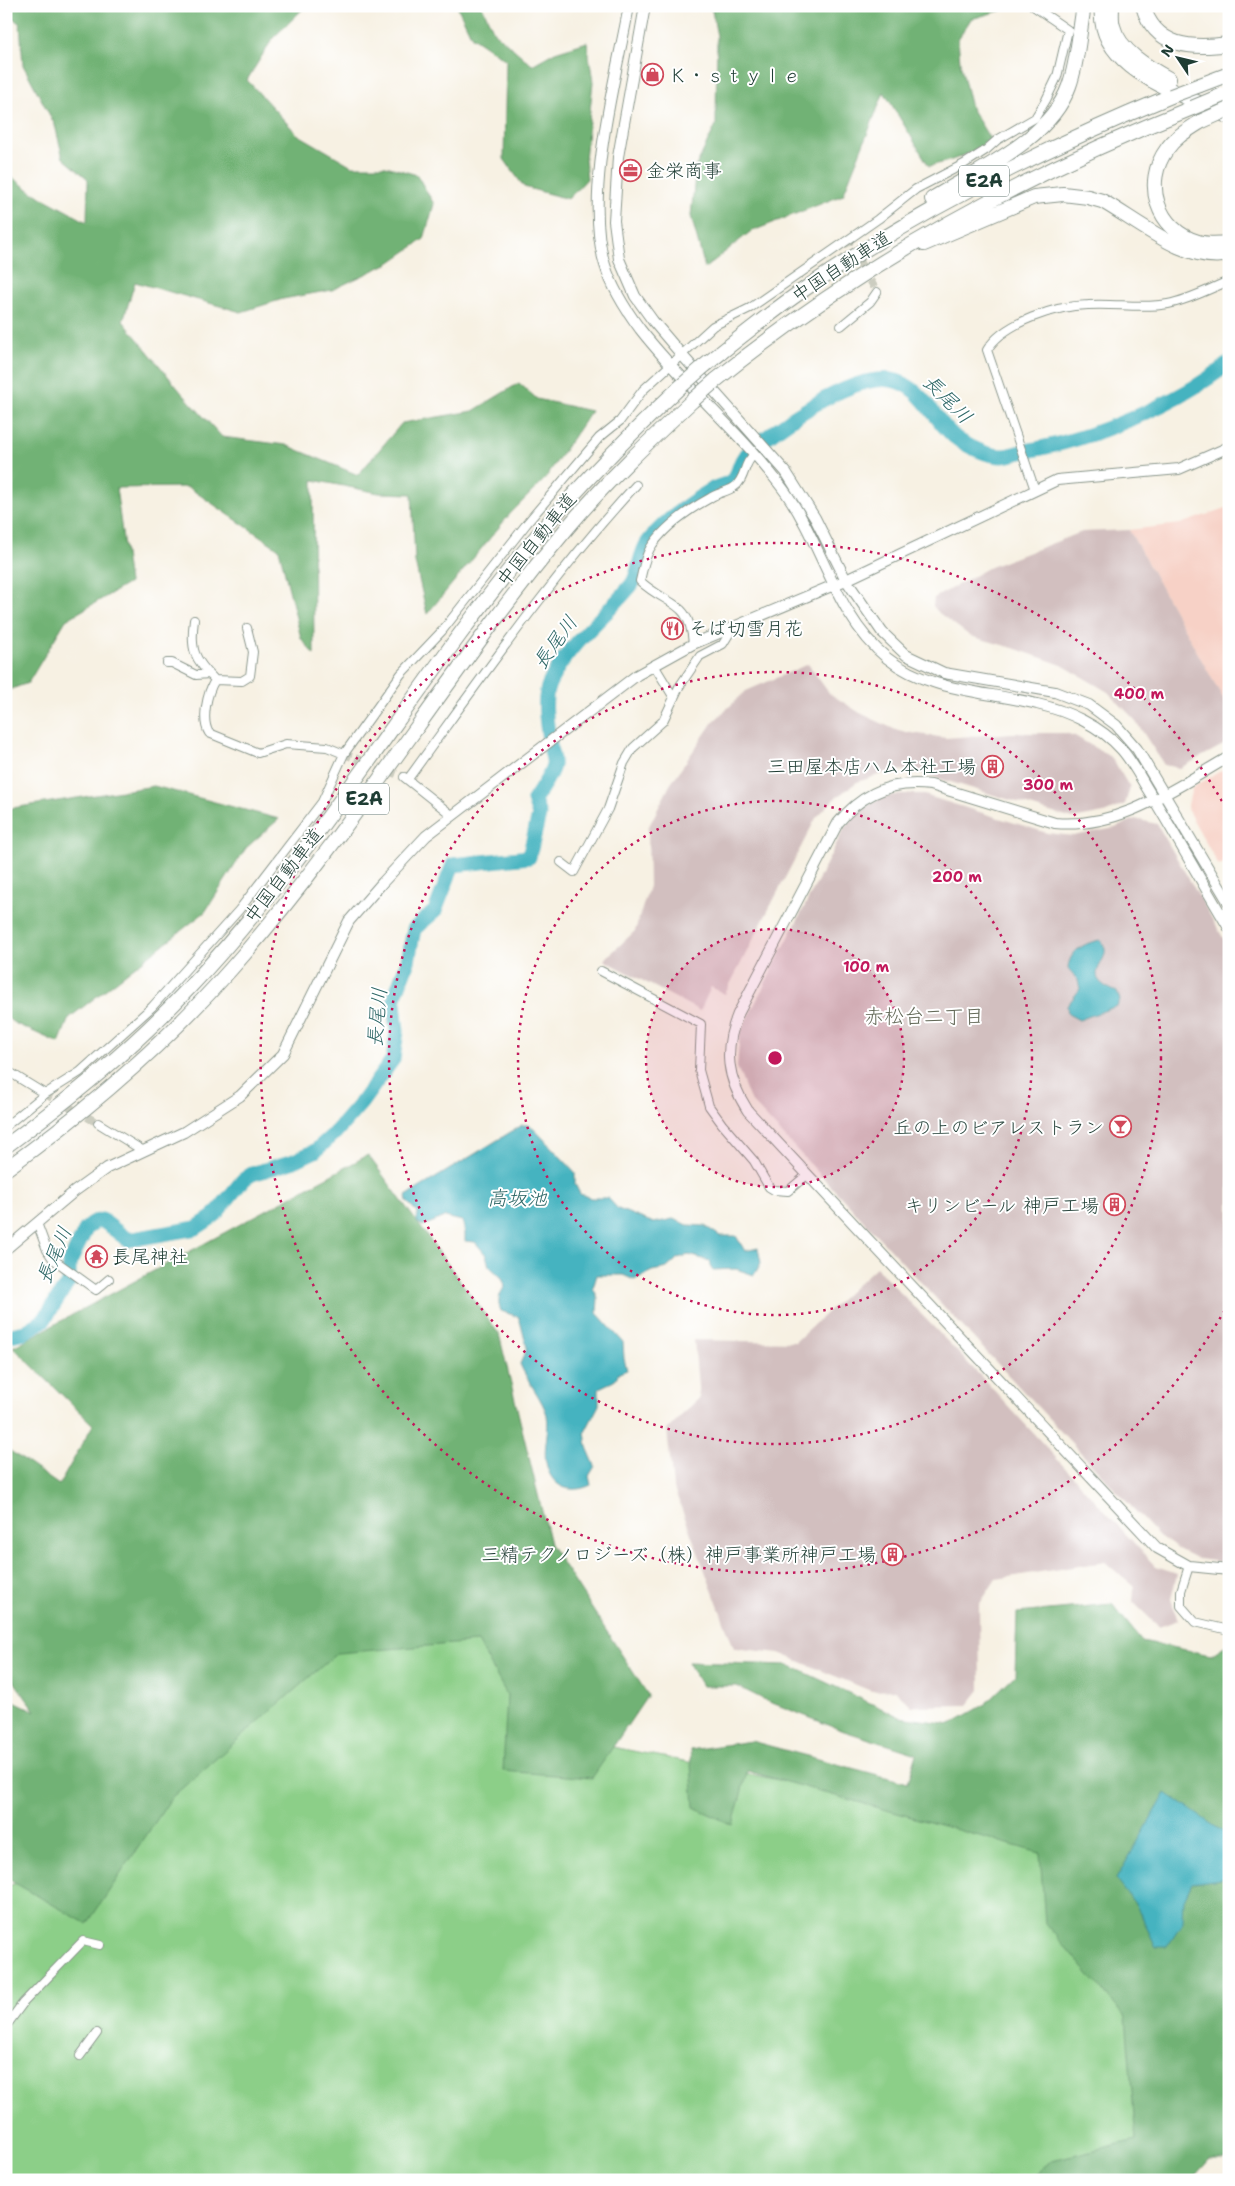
<svg xmlns="http://www.w3.org/2000/svg" width="1235" height="2186" font-family="'Shantell Sans','Klee One',sans-serif">
	<style>
		.built { fill: #f7d1c6 }
		.industrial { fill: #d2bfbf }
		.green { fill: #8ccf88; stroke: #56865e }
		.forest { fill: #71b274; stroke: #487854 }
		.water { fill: #45b3c0; stroke: #32787a }
		.lines { fill: none; stroke-linecap: round; stroke-linejoin: round }
		.river { stroke: #45b3c0; stroke-width: 15 }
		.minor-tunnel { stroke: #cccdc0; stroke-width: 8; stroke-dasharray: 8 4; stroke-linecap: butt }
		.minor-casing { stroke: #8b978c; stroke-width: 10 }
		.tertiary-casing { stroke: #8b978c; stroke-width: 12 }
		.motorway-casing { stroke: #8b978c; stroke-width: 16 }
		.minor { stroke: #fff; stroke-width: 8 }
		.tertiary { stroke: #fff; stroke-width: 10 }
		.motorway { stroke: #fff; stroke-width: 14 }
		.motorway-bridge-casing { stroke: #8b978c; stroke-width: 16; stroke-linecap: butt }
		.motorway-bridge { stroke: #fff; stroke-width: 14 }
		.ring { fill: none; stroke: #c2185b; stroke-width: 2.5; stroke-dasharray: 2.5 5 }
		.labels { text-anchor: middle; stroke-width: 4; stroke-linejoin: round; paint-order: stroke }
		.shield { fill: #fff; stroke: #627771; stroke-width: 1 }
		.shield-label { font-size: 18px; font-weight: bold; fill: #1f3d34 }
		.poi-label { font-size: 19px; fill: #1f3d34; stroke: #fff; text-anchor: start }
		.street-label { font-size: 19px; fill: #1f3d34; stroke: #fff }
		.water-label { font-size: 20px; font-style: italic; fill: #2c6665; stroke: #fff }
		.neighbourhood-label { font-size: 20px; fill: #636958; stroke: #fff }
		.centre { fill: #c2185b; stroke: #fff; stroke-width: 2.5 }
		.ring-label { font-size: 15px; text-anchor: middle; font-weight: bold; fill: #c2185b; stroke: #fff; stroke-width: 4; stroke-linejoin: round; paint-order: stroke }
	</style>
	<rect width="100%" height="100%" fill="#fff"/>
	<filter id="ink" filterUnits="userSpaceOnUse"><feTurbulence type="fractalNoise" baseFrequency=".02" numOctaves="2"/><feDisplacementMap in="SourceGraphic" scale="10" xChannelSelector="R" yChannelSelector="G"/><feConvolveMatrix kernelMatrix="1 2 1 2 8 2 1 2 1" color-interpolation-filters="sRGB"/></filter>
	<filter id="wash" filterUnits="userSpaceOnUse"><feTurbulence type="fractalNoise" baseFrequency=".0096" numOctaves="4" result="noise"/><feDisplacementMap in="SourceGraphic" scale="20" xChannelSelector="R" yChannelSelector="G"/><feGaussianBlur stdDeviation="1.12" result="paint"/><feColorMatrix in="noise" values="0 0 0 0 0 0 0 0 0 0 0 0 0 0 0 0 0 1.4 0 .05"/><feComposite in="paint" operator="in"/></filter>
	<g filter="url(#wash)">
		<rect width="100%" height="100%" fill="#f7f1e3"/>
		<path class="built" d="M1229,507V709L1129,530L1180,524Z
			M1229,766V860L1219,866L1187,809L1192,788Z"/>
		<path class="industrial" d="M1129,530L1229,709V742L1180,768L1164,765L1135,720L1108,692L1062,665L1013,648L970,636L939,613L933,606L934,598L990,567L1082,532Z
			M808,664L829,693L860,713L898,731L946,738L1013,733H1065L1075,736L1112,758L1130,788L1125,804L1104,813L1073,819L911,770L891,771L857,782L834,799L816,818L725,994L711,987L700,1011L604,960L635,931L649,886L648,828L670,785L713,722L746,691Z
			M902,794H921L1047,833L1073,836L1115,828L1135,819L1157,824L1229,948V1560L1222,1562L1198,1559L1178,1549L1159,1536L750,1100L737,1067L740,1033L845,827L864,808L882,797Z
			M876,1267L990,1386L1156,1567L1177,1574L1171,1599L1178,1620L1159,1627L1133,1602L1134,1587L1105,1562L996,1579L979,1605L980,1690L968,1705L912,1706L895,1690L871,1691L779,1653L734,1648L673,1486L667,1430L699,1398L694,1340L795,1342Z"/>
		<path class="green" d="M491,1572L522,1729L1031,1830L1179,2022L1176,2180H6V1886L75,1868L226,1679Z"/>
		<path class="forest" d="M6,6H306L273,38L247,80L297,134L352,166H386L417,175L434,204L424,239L389,263L332,290L283,299L241,312L135,282L123,321L181,392L222,437L286,445L358,475L402,423L473,411L519,383L537,399L591,411L544,480L510,514L427,614L415,562L412,494L379,493L313,480L314,655L301,638L279,549L188,487L116,488L129,583L66,620L28,683L6,691V173L32,192L87,222L88,179L63,158L55,125L23,65L20,24L6,12Z
			M457,6H482L494,32L532,65L555,52L587,42L593,82L585,159L587,179L568,199L524,187L504,159L506,60L472,37Z
			M711,6L1013,7L971,19L958,39L960,62L971,108L990,139C971,155 952,161 929,166L884,92L843,195L750,232L705,268L691,216L696,166L716,125L717,36Z
			M154,786L279,819L246,848L205,912L69,1018L59,1043L14,1023L6,1017V809Z
			M368,1155L499,1334L550,1544L648,1695L592,1778L503,1771L507,1695L478,1642L337,1653L172,1797L87,1924L6,1878V1697L35,1711L6,1670V1448L59,1485L93,1425L13,1347Z
			M1112,1604L1142,1641L1211,1655L1229,1643V2159H1210L1191,2180H1028L1052,2160L1136,2140L1126,2018L1045,1923L1040,1853L747,1771L733,1825L694,1807L690,1750L751,1741L908,1783L917,1754L844,1731L767,1701L737,1686H702L688,1662L789,1665L900,1717L951,1724L984,1705L1015,1675L1017,1613Z"/>
		<path class="water" d="M1100,940C1120,960 1072,974 1117,992L1120,1000L1117,1006L1079,1020L1068,1014L1067,1006L1080,989L1078,980L1068,969C1069,951 1084,943 1100,940Z
			M522,1125H529L536,1131L575,1172V1184L580,1194L591,1198H608L618,1209L654,1223L673,1219L688,1225L705,1226L720,1236H736L745,1251L758,1248L761,1263L754,1275L736,1269L712,1270L710,1261L689,1255L678,1258L667,1268L652,1271L634,1280L623,1275H597L593,1288L598,1298L597,1313L623,1342L624,1359L627,1370L619,1373L614,1381L599,1388V1405L585,1432L587,1447L595,1466L589,1476L591,1485C570,1495 550,1487 546,1462C543,1447 550,1430 547,1415C544,1402 526,1379 520,1364L527,1348L519,1317L501,1311C497,1301 499,1295 505,1286L502,1278L489,1266L486,1255L475,1242L465,1241V1231L462,1221L445,1217L423,1226L417,1222V1212L407,1202L406,1196Z
			M1166,1793L1229,1836V1878L1192,1883L1184,1900L1183,1923L1167,1947H1156L1136,1905L1116,1879Z"/>
		<g class="lines">
			<path class="river" d="M6,1336L25,1332L44,1320L69,1281V1264L86,1229L94,1222L102,1220L128,1240L196,1228L214,1216L243,1180L252,1174L294,1161L315,1151L334,1134L361,1103L393,1059L397,1031L394,1003L396,993L408,961L414,929L435,911L453,865L529,857L539,815L534,800C540,790 551,776 553,765C554,761 552,755 551,751C548,732 541,699 550,682C569,642 605,618 632,584C640,572 639,554 648,542C663,522 691,502 713,489C718,486 726,485 731,481C740,475 738,463 745,456C774,428 850,374 891,380C924,385 935,425 960,441C972,448 988,456 1002,456C1010,456 1018,452 1026,451C1090,440 1179,404 1229,363"/>
		</g>
	</g>
	<g filter="url(#ink)">
		<g class="lines">
			<path class="minor-tunnel" d="M846,239L877,292
				M344,754L404,777
				M45,1094L98,1123"/>
			<defs>
				<path id="minor" d="M841,326L870,302L877,292
					M1035,490L987,350C1004,322 1056,306 1088,305C1114,303 1143,309 1168,304C1189,300 1209,289 1229,281
					M194,620C190,650 194,659 215,680
					M247,628L253,652L250,676L242,681L215,680C207,693 201,720 209,733L258,753L286,744L327,747L344,754
					M693,644C690,599 668,607 640,581C643,569 645,554 653,544C666,526 690,509 710,498C717,493 727,492 734,487C746,479 743,463 754,455
					M167,663H172L196,675L209,674
					M654,665L674,698
					M404,777L453,816
					M408,779C481,679 552,576 636,485
					M561,862L574,872L608,809L624,763L633,748L663,721L679,687L700,656L723,644L732,629
					M601,971L701,1024L699,1070L709,1106L722,1124L754,1161L769,1187L774,1190L788,1191L808,1174
					M6,1070L45,1094
					M98,1123L142,1150
					M6,1126L45,1094L80,1072L152,1007L239,910L322,802L344,754L401,674L442,631L528,522L599,438L620,421L643,390L713,326L750,308L878,219L916,189L964,164L986,150L997,140L1035,118L1046,100L1057,77L1068,30L1033,6
					M37,1223L47,1250L53,1259L96,1290L109,1279
					M1189,1566L1181,1591V1606L1195,1622L1229,1630
					M6,2026L23,2003L83,1941L100,1945
					M80,2056L97,2033"/>
				<path id="tertiary" d="M629,6C616,78 583,195 605,265C612,288 626,310 640,329C685,387 743,434 786,493C823,545 836,617 887,658C929,692 987,691 1037,704C1068,711 1101,726 1122,750C1135,765 1144,785 1155,801C1180,843 1204,886 1229,928
					M645,6L618,157L614,221L619,259L635,296L653,321L681,354L786,472L815,518L846,580L882,632L906,655L944,673L1055,692L1089,705L1116,725L1137,749L1229,903
					M1229,757C1175,788 1120,829 1055,823L931,785C893,780 862,793 838,823L738,1014C723,1051 727,1078 748,1111L1157,1548L1189,1566L1229,1570
					M6,1249L75,1191L107,1168L184,1132L240,1096L283,1054L349,921L383,882L426,836L637,675L693,644L846,580L1057,480L1179,469L1229,447"/>
				<path id="motorway" d="M1102,6C1095,71 1184,93 1229,117
					M1112,6C1112,12 1111,20 1113,26C1119,51 1149,68 1169,79
					M1143,6C1155,48 1192,49 1229,44
					M1200,85L1229,74
					M1200,122C1188,130 1175,137 1167,149C1142,183 1157,230 1198,242C1208,245 1218,244 1229,243
					M932,199C978,170 1050,140 1069,86C1078,62 1079,32 1084,6
					M924,244L1034,197L1063,194L1088,197L1102,201C1138,221 1187,264 1229,254
					M703,367C738,339 772,311 809,286C922,209 1044,148 1171,96
					M716,380C860,264 1020,176 1192,108
					M6,1146C71,1098 133,1048 188,989C317,853 411,688 531,543C577,488 627,437 679,388
					M6,1169C88,1110 164,1045 231,969C354,831 449,669 568,527C606,482 649,441 692,401"/>
			</defs>
			<use href="#minor" class="minor-casing"/>
			<use href="#tertiary" class="tertiary-casing"/>
			<use href="#motorway" class="motorway-casing"/>
			<use href="#minor" class="minor"/>
			<use href="#tertiary" class="tertiary"/>
			<use href="#motorway" class="motorway"/>
			<defs>
				<path id="motorway-bridge" d="M1171,96L1200,85
					M1192,108L1223,95
					M1200,122L1229,109
					M679,388L703,367
					M692,401L716,380"/>
			</defs>
			<use href="#motorway-bridge" class="motorway-bridge-casing"/>
			<use href="#motorway-bridge" class="motorway-bridge"/>
		</g>
	</g>
	<circle cx="775" cy="1058" r="129" fill="#c2185b" fill-opacity=".12"/>
	<g class="ring">
		<circle cx="775" cy="1058" r="129"/>
		<circle cx="775" cy="1058" r="257"/>
		<circle cx="775" cy="1058" r="386"/>
		<path d="M1228 1304A515 515 0 1 1 1228 812"/>
	</g>
	<defs>
		<symbol id="shop-ring" viewBox="-11 -11 22 22"><circle r="9.5" fill="#fff" stroke="#d1495b" stroke-width="1.5"/><path d="M-5-2.5h2.3a2.7 3.5 0 0 1 5.4 0H5L5.5 6h-11ZM-1.5-2.5h3a1.5 2.3 0 0 0-3 0Z" fill="#d1495b"/></symbol>
		<symbol id="office-ring" viewBox="-11 -11 22 22"><circle r="9.5" fill="#fff" stroke="#d1495b" stroke-width="1.5"/><path d="M-6-3h4V-5.5h4V-3h4V5H-6ZM-1-4.5V-3h2v-1.5ZM-6 0V1H6V0Z" fill="#d1495b"/></symbol>
		<symbol id="restaurant-ring" viewBox="-11 -11 22 22"><circle r="9.5" fill="#fff" stroke="#d1495b" stroke-width="1.5"/><path d="M-5-6h1v4h1v-4h1v4h1v-4h1v5L-1.5 .5V6h-2V.5L-5-1ZM5-6V6H3V1.5H1.5Q1.5-4 5-6Z" fill="#d1495b"/></symbol>
		<symbol id="building-ring" viewBox="-11 -11 22 22"><circle r="9.5" fill="#fff" stroke="#d1495b" stroke-width="1.5"/><path d="M-4-6H4V6H1V3H-1V6H-4ZM-2.5-4.3h1.7v1.8h-1.7ZM.8-4.3h1.7v1.8H.8ZM-2.5-1h1.7V.8h-1.7ZM.8-1h1.7V.8H.8Z" fill="#d1495b"/></symbol>
		<symbol id="bar-ring" viewBox="-11 -11 22 22"><circle r="9.5" fill="#fff" stroke="#d1495b" stroke-width="1.5"/><path d="M-6-5H6L.8 .8V4.5H3.5V6h-7V4.5H-.8V.8Z" fill="#d1495b"/></symbol>
		<symbol id="temple-ring" viewBox="-11 -11 22 22"><circle r="9.5" fill="#fff" stroke="#d1495b" stroke-width="1.5"/><path d="M0-6L5-2H3V0L6.5 2.5H4V6H1.5V3h-3V6H-4V2.5H-6.5L-3 0V-2H-5Z" fill="#d1495b"/></symbol>
	</defs>
	<g fill-rule="evenodd">
		<use href="#shop-ring" x="640" y="62" width="25" height="25"/>
		<use href="#office-ring" x="618" y="158" width="25" height="25"/>
		<use href="#restaurant-ring" x="660" y="616" width="25" height="25"/>
		<use href="#building-ring" x="980" y="754" width="25" height="25"/>
		<use href="#bar-ring" x="1108" y="1114" width="25" height="25"/>
		<use href="#building-ring" x="1102" y="1192" width="25" height="25"/>
		<use href="#temple-ring" x="84" y="1244" width="25" height="25"/>
		<use href="#building-ring" x="880" y="1542" width="25" height="25"/>
	</g>
	<g class="labels">
		<g class="shield">
			<rect x="959" y="165.5" width="50" height="31" rx="4"/>
			<rect x="339" y="783.5" width="50" height="31" rx="4"/>
		</g>
		<g class="shield-label">
			<text x="984" y="187">E2A</text>
			<text x="364" y="805">E2A</text>
		</g>
		<g class="poi-label">
			<text x="668" y="82">Ｋ・ｓｔｙｌｅ</text>
			<text x="646" y="177">金栄商事</text>
			<text x="689" y="635">そば切雪月花</text>
			<text x="976" y="773" text-anchor="end">三田屋本店ハム本社工場</text>
			<text x="1104" y="1134" text-anchor="end">丘の上のビアレストラン</text>
			<text x="1099" y="1212" text-anchor="end">キリンビール 神戸工場</text>
			<text x="112" y="1263">長尾神社</text>
			<text x="876" y="1561" text-anchor="end">三精テクノロジーズ（株）神戸事業所神戸工場</text>
		</g>
		<g class="street-label">
			<text transform="translate(841 266) rotate(-33)" y="7">中国自動車道</text>
			<text transform="translate(536 539) rotate(-51)" y="7">中国自動車道</text>
			<text transform="translate(283 875) rotate(-52)" y="7">中国自動車道</text>
		</g>
		<g class="water-label">
			<text transform="translate(948 399) rotate(45)" y="7">長尾川</text>
			<text transform="translate(555 642) rotate(-54)" y="7">長尾川</text>
			<text transform="translate(377 1017) rotate(-85)" y="7">長尾川</text>
			<text x="517" y="1205">高坂池</text>
			<text transform="translate(54 1255) rotate(-67)" y="7">長尾川</text>
		</g>
		<g class="neighbourhood-label">
			<text x="924" y="1023">赤松台二丁目</text>
		</g>
	</g>
	<circle cx="775" cy="1058" r="8" class="centre"/>
	<g class="ring-label">
		<text x="1139" y="699">400 m</text>
		<text x="1048" y="790">300 m</text>
		<text x="957" y="882">200 m</text>
		<text x="866" y="972">100 m</text>
	</g>
	<rect width="1235" height="2186" fill="none" stroke="#fff" stroke-width="25"/>
	<g transform="translate(1178 58) rotate(305)" stroke="#ffffff" stroke-width="4" paint-order="stroke">
	<path d="M0-4L9 19L0 12L-9 19Z" fill="#1f3d34"/>
	<text y="-8" font-size="14" font-weight="bold" text-anchor="middle" fill="#1f3d34">N</text>
	</g>
</svg>
